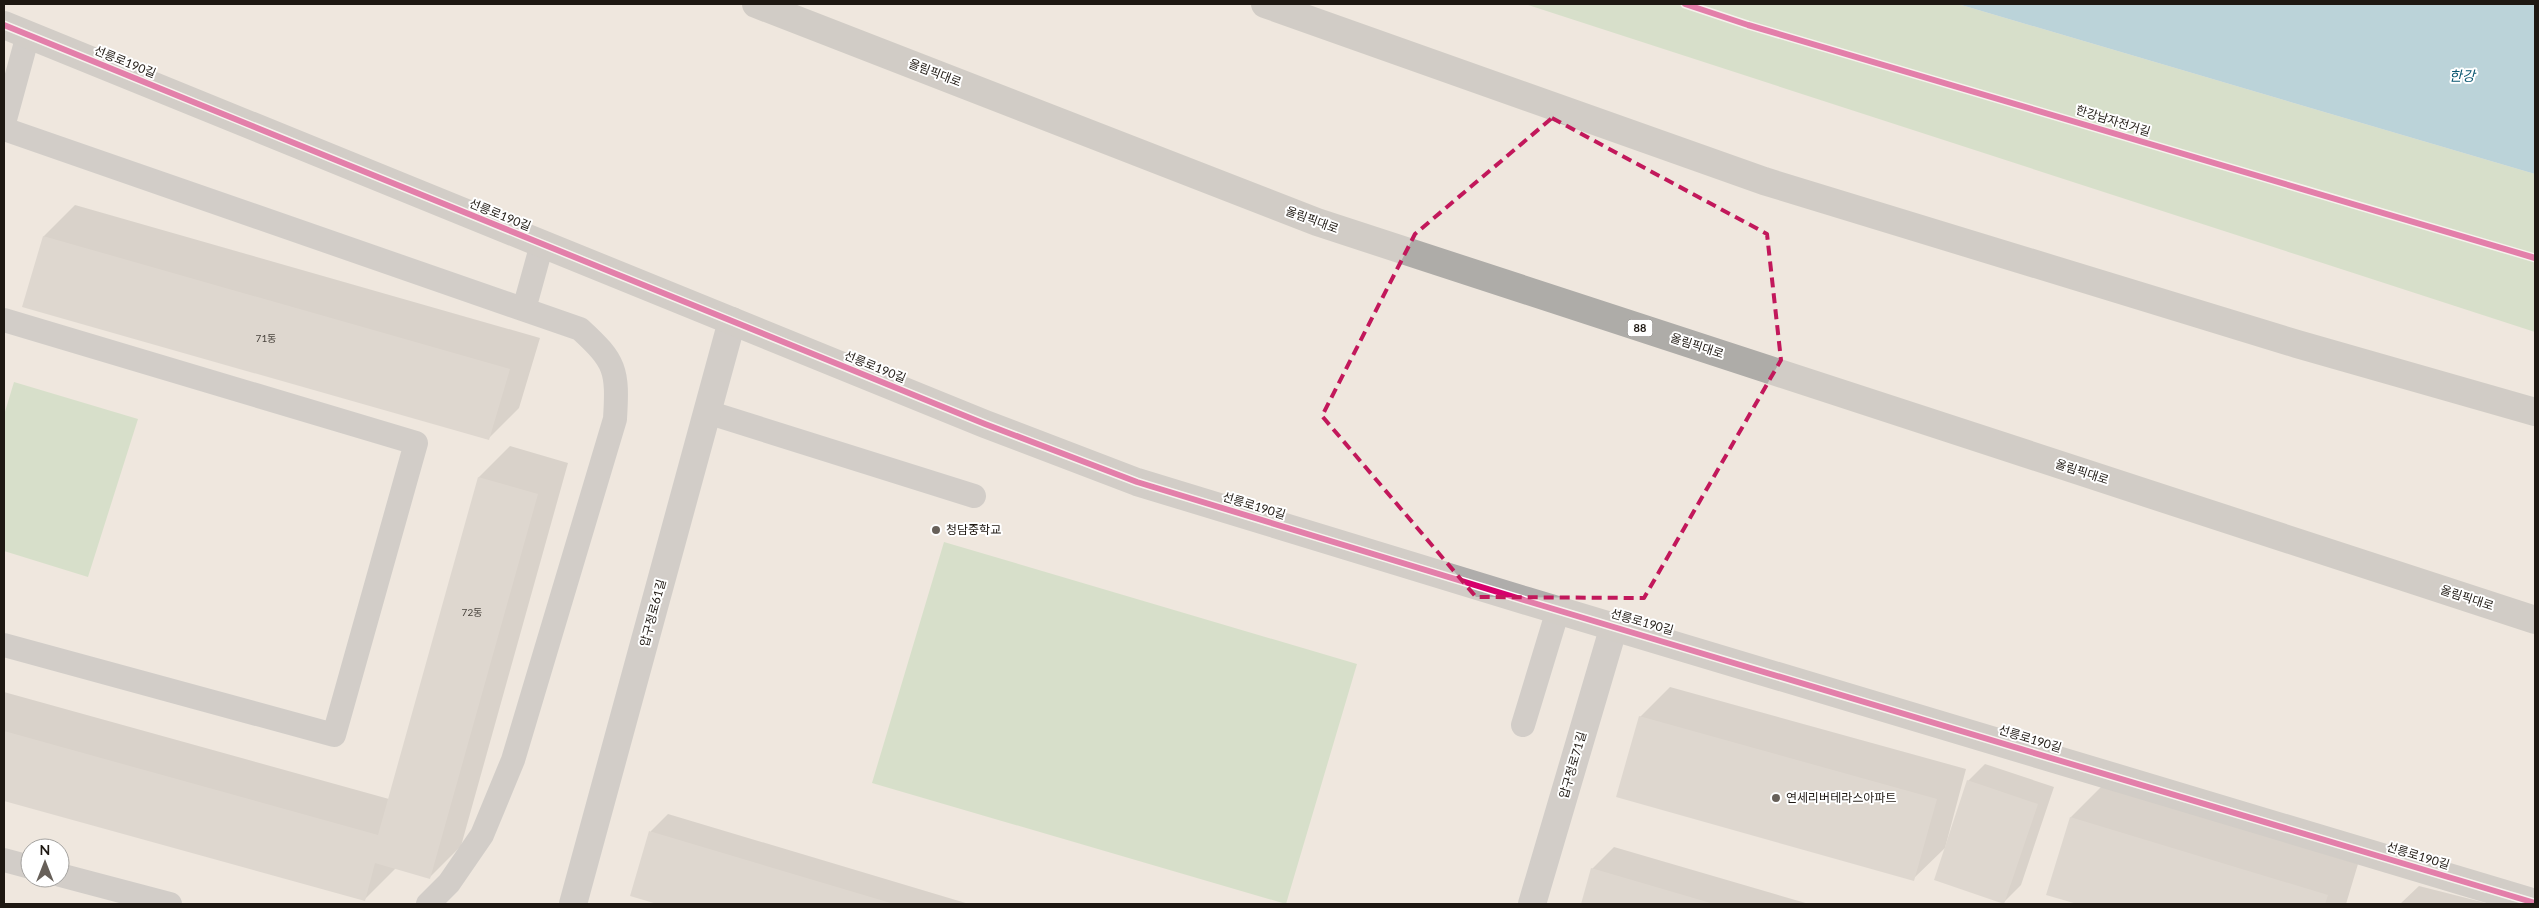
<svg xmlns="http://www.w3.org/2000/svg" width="2539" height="908" font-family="Lato,'Noto Sans KR',sans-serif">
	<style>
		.green { fill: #bbd6b1 }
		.water { fill: #7dbad3 }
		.shadow { fill: #0003 }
		.building { fill: #cbc4bd }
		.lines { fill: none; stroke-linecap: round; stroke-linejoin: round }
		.lane { stroke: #afaeae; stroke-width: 24 }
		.street { stroke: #afaeae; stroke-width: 28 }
		.secondary { stroke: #afadab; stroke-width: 28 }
		.highway { stroke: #aeaca8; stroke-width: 28 }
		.cycleway-casing { stroke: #fff; stroke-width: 9 }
		.cycleway { stroke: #d6006c; stroke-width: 6 }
		.marked { fill: none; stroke: #c2185b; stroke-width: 4; stroke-dasharray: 10 6; stroke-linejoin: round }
		.poi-dot { fill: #676059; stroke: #fff; stroke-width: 2 }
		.labels { text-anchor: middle; stroke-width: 4; stroke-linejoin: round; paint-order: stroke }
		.number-label { font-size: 10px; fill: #49433d }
		.shield { fill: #fff; stroke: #625d59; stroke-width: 1 }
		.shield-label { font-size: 11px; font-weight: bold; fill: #1e1812 }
		.street-label { font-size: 12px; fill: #1e1812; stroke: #fff }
		.poi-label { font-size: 12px; fill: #1e1812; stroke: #fff; text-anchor: start }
		.water-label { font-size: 14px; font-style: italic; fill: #095670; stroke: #fff }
	</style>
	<rect width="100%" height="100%" fill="#efe7de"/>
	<path class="green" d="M1525,4H1958L2535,174V332Z
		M14,382L138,419L88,577L4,551V415Z
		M944,542L1357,664L1286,904L872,783Z"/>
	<path class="water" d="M1958,4H2535V174Z"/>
	<path class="shadow" d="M75,205L540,338L519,408L488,439L24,306L44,236Z
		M510,446L568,463L461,846L430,877L396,868L364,900L4,800V692L389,799L479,477Z
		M1670,687L1966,769L1945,848L1913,879L1640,717Z
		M1985,764L2054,787L2021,885L2004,902L1968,781Z
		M2102,786L2358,864L2346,904H2081L2048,894L2071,817Z
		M668,814L969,904H661L631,895L651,831Z
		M1614,847L1809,904H1582L1592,869Z
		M2419,886L2490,904H2400Z"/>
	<path class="building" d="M43,236L510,369L489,440L22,307Z
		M478,477L538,494L430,879L375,863L365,901L4,801V731L378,835Z
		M1639,716L1937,799L1914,881L1616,797Z
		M1967,780L2038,804L2004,904L1934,880Z
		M2070,817L2328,895L2325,904H2077L2046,895Z
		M649,831L894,904H657L630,896Z
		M1591,868L1714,904H1581Z"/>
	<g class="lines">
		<path class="lane" d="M4,123L28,35
			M4,129L580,329C616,362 618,370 615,419L513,760L482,835L449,883L428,904
			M524,309L542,244
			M4,320L416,443L334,735L4,645
			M707,412L974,496
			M1523,725L1558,610
			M4,860L30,867
			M60,875L170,904"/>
		<path class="street" d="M573,904L732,321
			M1532,904L1614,626"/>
		<path class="secondary" d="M4,25L985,424L1137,482L1527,601L2535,903"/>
		<path class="highway" d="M756,4L1317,222L2535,620
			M1265,4L1764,181L2297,344L2535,412"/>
		<defs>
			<path id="cycleway" d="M1685,4L1748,25L2535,258
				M4,25L985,424L1137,482L1527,601L2535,903"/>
		</defs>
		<use href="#cycleway" class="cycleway-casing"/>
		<use href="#cycleway" class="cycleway"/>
	</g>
	<path d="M0 0H2539V908H0ZM1552,118L1767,234L1781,360L1644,598L1476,597L1322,416L1415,234Z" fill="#efe7de" fill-opacity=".55" fill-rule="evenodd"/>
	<path class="marked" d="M1552,118L1767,234L1781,360L1644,598L1476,597L1322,416L1415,234Z"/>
	<g class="poi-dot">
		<circle cx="936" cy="530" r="5"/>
		<circle cx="1776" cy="798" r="5"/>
	</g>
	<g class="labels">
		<g class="number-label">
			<text x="266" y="342">71동</text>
			<text x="472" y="616">72동</text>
		</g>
		<rect class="shield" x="1627.5" y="319.5" width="25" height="17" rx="4"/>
		<g class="shield-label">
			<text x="1640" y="332">88</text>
		</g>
		<g class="street-label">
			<text transform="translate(125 62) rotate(22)" y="4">선릉로190길</text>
			<text transform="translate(935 73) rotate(21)" y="4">올림픽대로</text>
			<text transform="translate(2113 121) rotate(17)" y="4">한강남자전거길</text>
			<text transform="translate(500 215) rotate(22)" y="4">선릉로190길</text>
			<text transform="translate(1312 220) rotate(20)" y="4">올림픽대로</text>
			<text transform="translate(1697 346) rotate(18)" y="4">올림픽대로</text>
			<text transform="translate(875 367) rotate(22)" y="4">선릉로190길</text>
			<text transform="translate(2082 472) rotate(18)" y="4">올림픽대로</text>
			<text transform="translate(1254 506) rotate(17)" y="4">선릉로190길</text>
			<text transform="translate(2467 598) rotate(18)" y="4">올림픽대로</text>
			<text transform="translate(653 613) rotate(-75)" y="4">압구정로61길</text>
			<text transform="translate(1642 622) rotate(16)" y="4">선릉로190길</text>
			<text transform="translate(2030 739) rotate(17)" y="4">선릉로190길</text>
			<text transform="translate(1573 765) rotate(-74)" y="4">압구정로71길</text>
			<text transform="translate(2418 856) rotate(17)" y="4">선릉로190길</text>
		</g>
		<g class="poi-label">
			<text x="946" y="534">청담중학교</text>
			<text x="1786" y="802">연세리버테라스아파트</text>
		</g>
		<g class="water-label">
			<text x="2462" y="81">한강</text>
		</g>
	</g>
	<rect width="2539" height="908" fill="none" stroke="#1e1812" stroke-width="10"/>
	<g transform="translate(45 863)"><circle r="24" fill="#ffffff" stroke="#a5a3a0"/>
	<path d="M0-4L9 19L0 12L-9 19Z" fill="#676059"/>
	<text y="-8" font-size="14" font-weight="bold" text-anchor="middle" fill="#1e1812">N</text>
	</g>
</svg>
